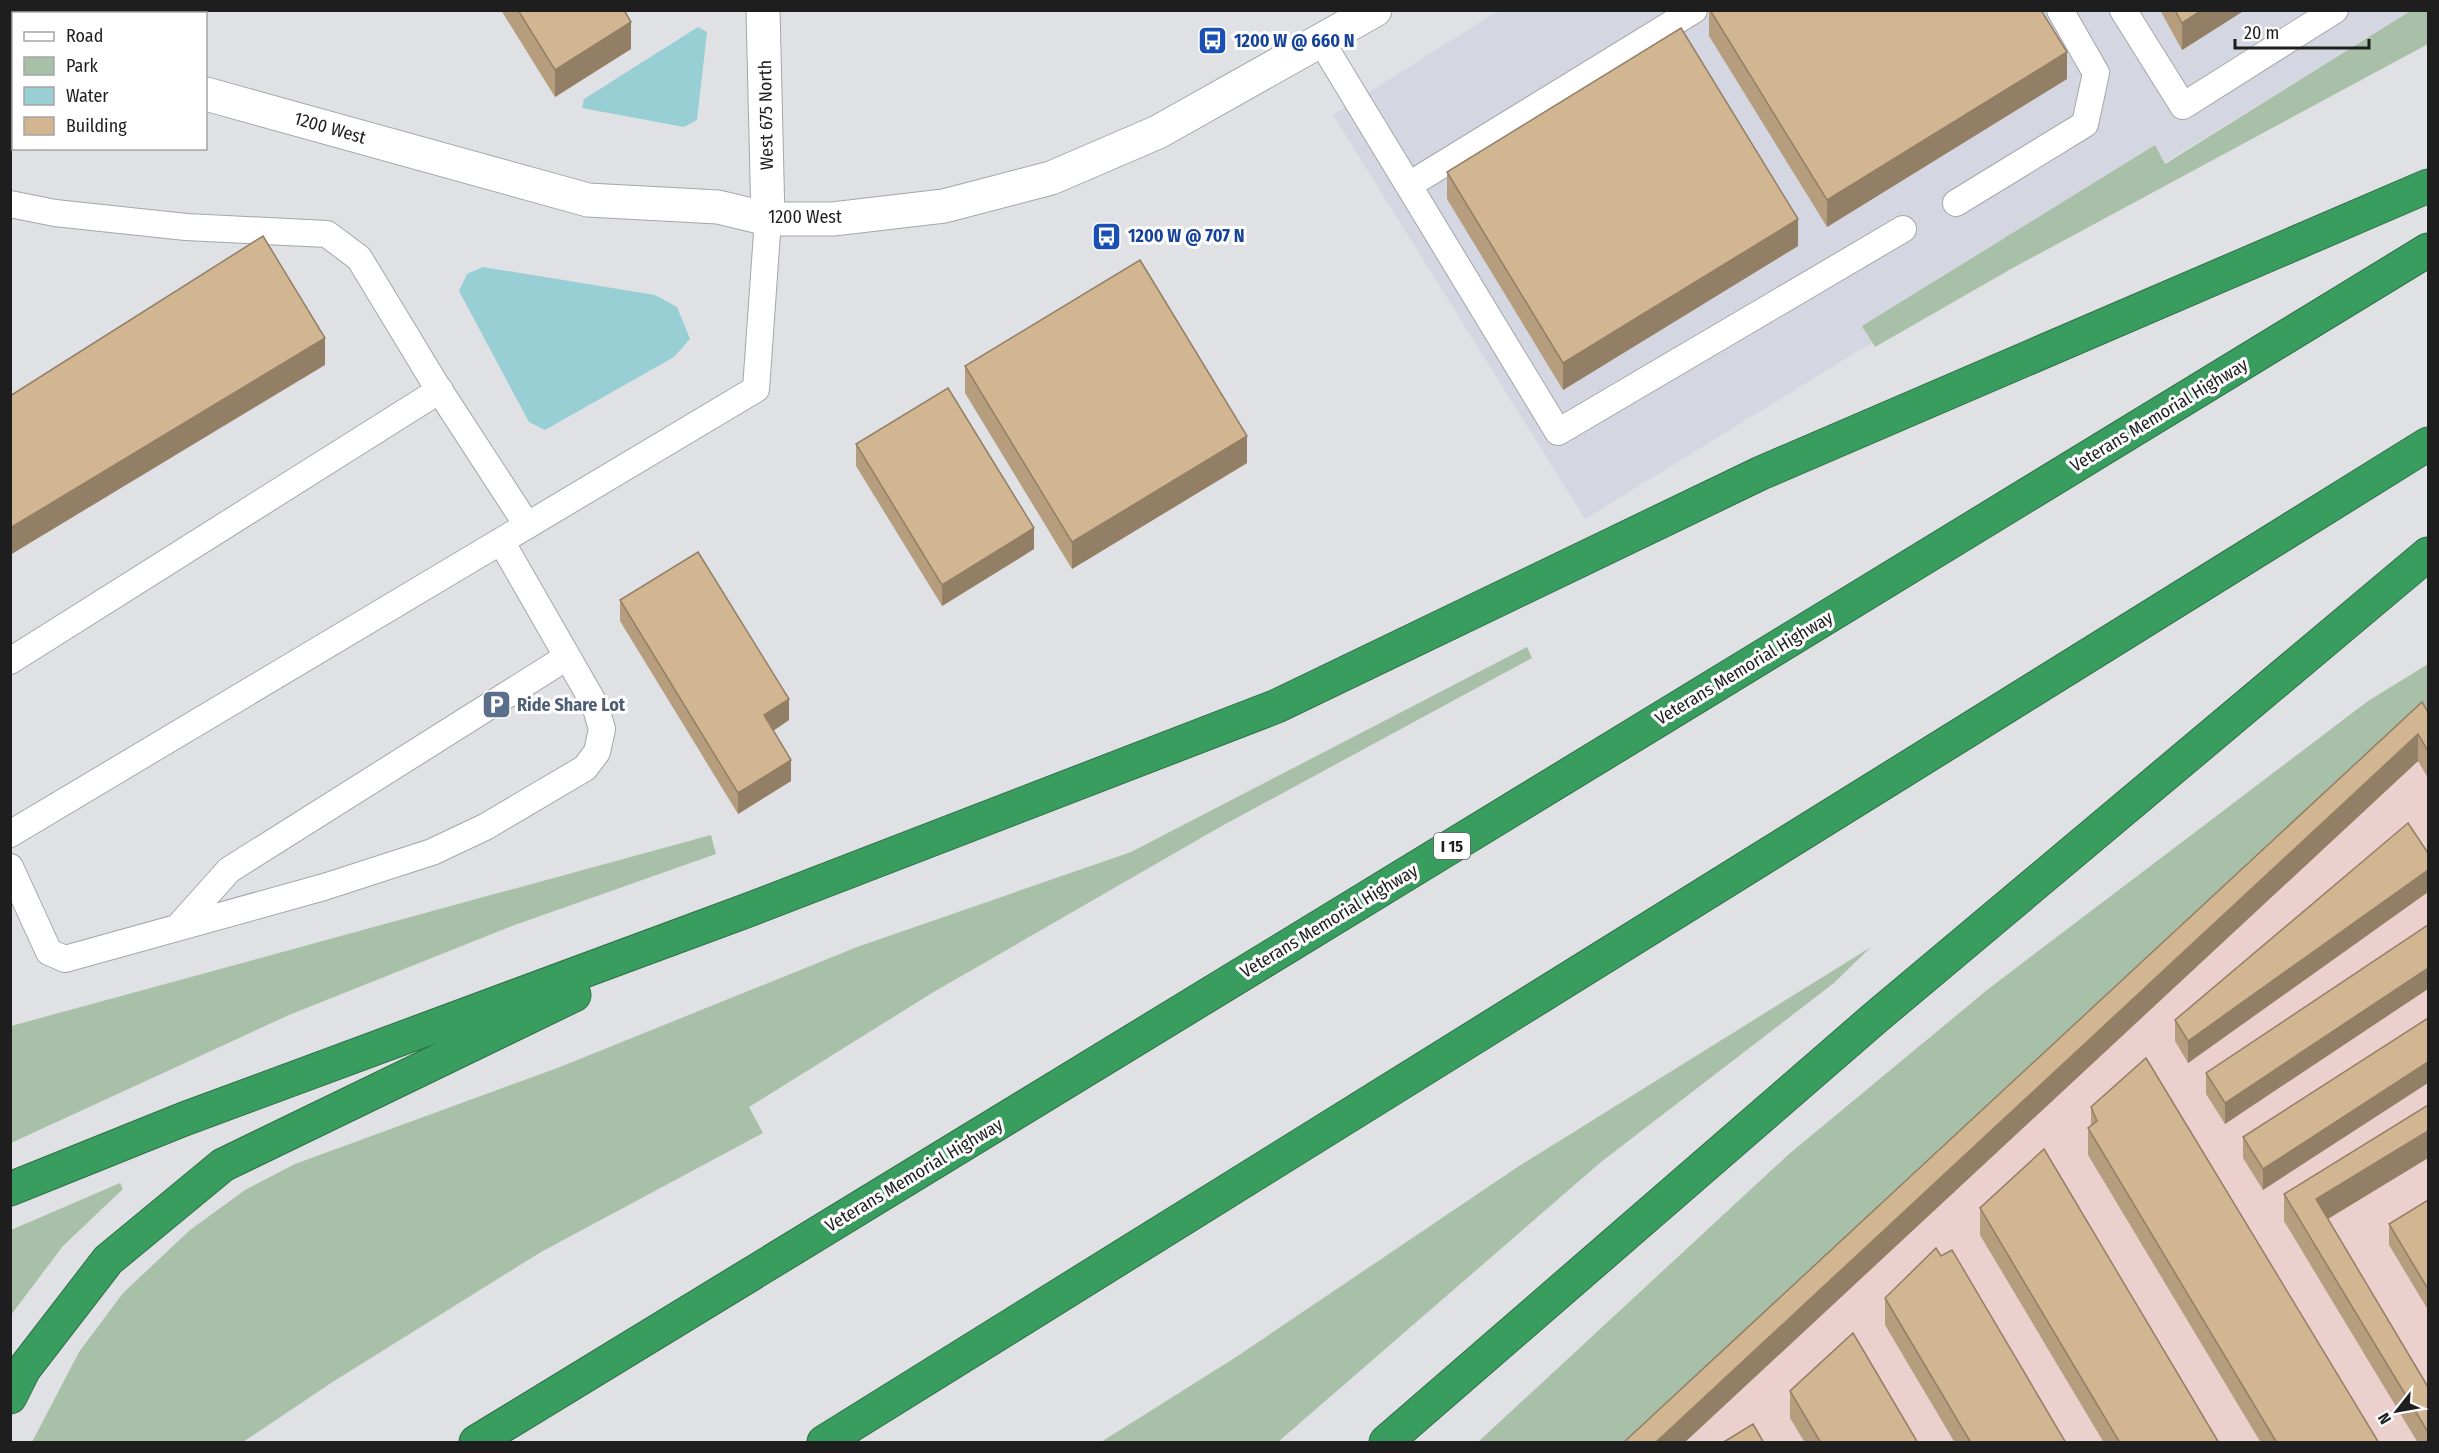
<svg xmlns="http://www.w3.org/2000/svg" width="2439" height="1453" font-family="'Fira Sans Condensed',sans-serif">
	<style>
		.built { fill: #d4d7e1 }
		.industrial { fill: #ebd0ce }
		.green { fill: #a9c0a8 }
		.water { fill: #97cfd4 }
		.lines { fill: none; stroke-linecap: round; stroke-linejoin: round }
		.lane-casing { stroke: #a5a6a9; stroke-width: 28 }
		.street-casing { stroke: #a5a6a9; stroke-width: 35 }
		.secondary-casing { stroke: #a5a6a9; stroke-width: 35 }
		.highway-casing { stroke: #2f7148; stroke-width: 35 }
		.lane { stroke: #fff; stroke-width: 26 }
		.street { stroke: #fff; stroke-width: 33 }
		.secondary { stroke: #fff; stroke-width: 33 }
		.highway { stroke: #389d5e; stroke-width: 33 }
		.wall { fill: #b59d7e }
		.shaded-wall { fill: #937f66 }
		.building { fill: #d2b692; stroke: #937f66; stroke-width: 1.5 }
		.labels { text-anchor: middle; stroke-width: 6; stroke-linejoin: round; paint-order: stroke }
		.shield { fill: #fff; stroke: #626262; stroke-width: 1.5 }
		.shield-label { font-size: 16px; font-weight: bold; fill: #1e1e1f }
		.transit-label { font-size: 18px; font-weight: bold; fill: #164399; stroke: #fff; text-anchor: start }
		.street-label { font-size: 18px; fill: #1e1e1f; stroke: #fff }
		.service-label { font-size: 18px; font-weight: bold; fill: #4e5e75; stroke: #fff; text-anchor: start }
	</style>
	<rect width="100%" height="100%" fill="#e0e1e4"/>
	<path class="built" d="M1498,11H2411L1585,519L1333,115Z"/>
	<path class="industrial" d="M2428,676V1442H1621Z"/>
	<path class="green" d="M2412,10L2428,11V44L2011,269L1875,347L1862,326L2155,145L2165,164Z
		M1527,647L1532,658L1220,827L932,993L749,1107L763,1133L541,1252L331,1383L243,1442H32L79,1352L123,1293L190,1230L245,1190L295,1164L560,1067L857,947L1131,852Z
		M2428,664V719L1650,1442H1478L1789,1154L1987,990L2368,701Z
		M711,835L716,854L512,926L289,1015L11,1143V1026Z
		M1871,947L1834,983L1601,1162L1278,1442H1101L1233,1359L1519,1166Z
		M120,1183L123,1189L63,1246L11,1315V1230Z"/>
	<path class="water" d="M698,27L707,32L697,120L684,127L582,108L584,99Z
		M483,267L655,295L677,307L690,339L674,357L545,430L529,422L459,291L467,274Z"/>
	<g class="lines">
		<defs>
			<path id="lane" d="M2123,10L2183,106L2335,10
				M1321,41L1558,432L1903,229
				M1409,185L1694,10
				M1956,203L2085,124L2096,73L2060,10
				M10,204L55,213L186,227L327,234L359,258L436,385L527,525
				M10,661L440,390
				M10,834L756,389L768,219
				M10,867L49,952L65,959L324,887L432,852L485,827L585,768L597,752L602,729L595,705L501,541
				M178,927L229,870L567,657"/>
			<path id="street" d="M763,10L768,219"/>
			<path id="secondary" d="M10,54L14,55
				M206,94L588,200L718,207L768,219H833L944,206L1051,178L1158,132L1375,10"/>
			<path id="highway" d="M10,1189L184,1119L751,909L1277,706L1761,473L2428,186
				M10,1397L24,1369L108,1260L223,1165L574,995
				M476,1442L2428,250
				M824,1442L2428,444
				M1386,1442L1875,1018L2428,554"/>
		</defs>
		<use href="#lane" class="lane-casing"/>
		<use href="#street" class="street-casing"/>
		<use href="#secondary" class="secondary-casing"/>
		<use href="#highway" class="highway-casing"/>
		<use href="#lane" class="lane"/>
		<use href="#street" class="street"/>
		<use href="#secondary" class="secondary"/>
		<use href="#highway" class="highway"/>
	</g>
	<path class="wall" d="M501,10H624L631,49L555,97Z
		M1709,10H2041L2067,79L1827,227L1709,36Z
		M2160,10H2245L2182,50Z
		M1447,172L1798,246L1563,390L1447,199Z
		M965,366L1247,463L1072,569L965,393Z
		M856,444L1034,549L942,606L856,466Z
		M620,600L789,720L773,731L791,781L738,814L620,621Z
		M2428,712V778L2418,761L1684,1443H1623Z
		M2428,853V892L2188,1063L2175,1041V1020Z
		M2428,925L2225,1124L2206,1094V1073Z
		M2428,1018L2263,1190L2243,1158V1137Z
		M2091,1107L2379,1443H2261L2088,1155V1128L2091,1125Z
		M2428,1158L2328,1219L2428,1387V1443H2418L2284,1221V1194Z
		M2428,1200V1310L2389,1245V1224Z
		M1980,1208L2219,1443H2104L1980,1235Z
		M1885,1298L2066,1443H1955L1885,1325Z
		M1790,1391L1918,1443H1805L1790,1418Z"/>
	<path class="shaded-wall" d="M2202,10H2245L2182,50V23Z
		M631,22V49L555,97V70Z
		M2067,52V79L1827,227V200Z
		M1798,219V246L1563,390V363Z
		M325,338V365L10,555V528Z
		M1247,436V463L1072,569V542Z
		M1034,528V549L942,606V585Z
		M789,699V720L764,737V715Z
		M2418,734V761L1684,1443H1655Z
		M791,760V781L738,814V793Z
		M2428,870V892L2188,1063V1041Z
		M2428,968V989L2225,1124V1103Z
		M2428,1062V1083L2263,1190V1169Z
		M2428,1131V1158L2316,1226V1199Z"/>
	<path class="building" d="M518,10H624L631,22L555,70Z
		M1710,10H2041L2067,52L1827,200Z
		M2175,10H2202L2182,23Z
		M1681,28L1798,219L1563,363L1447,172Z
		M263,236L325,338L10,528V396Z
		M1140,260L1247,436L1072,542L965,366Z
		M948,388L1034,528L942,585L856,444Z
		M698,552L789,699L764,715L791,760L738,793L620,600Z
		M2422,702L2428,712V751L2418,734L1655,1443H1623Z
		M2408,823L2428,853V870L2188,1041L2175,1020Z
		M2428,925V968L2225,1103L2206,1073Z
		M2428,1018V1062L2263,1169L2243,1137Z
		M2146,1058L2379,1443H2277L2088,1128L2097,1121L2091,1107Z
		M2428,1105V1131L2316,1199L2428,1387V1432L2284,1194Z
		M2044,1149L2219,1443H2120L1980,1208Z
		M2428,1200V1289L2389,1224Z
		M1936,1248L1941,1256L1952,1250L2066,1443H1971L1885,1298Z
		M1853,1333L1918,1443H1821L1790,1391Z
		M1753,1424L1764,1443H1722Z"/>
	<defs>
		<symbol id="bus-square" viewBox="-11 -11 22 22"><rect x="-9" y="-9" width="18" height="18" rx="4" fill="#1a4fb4" stroke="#fff"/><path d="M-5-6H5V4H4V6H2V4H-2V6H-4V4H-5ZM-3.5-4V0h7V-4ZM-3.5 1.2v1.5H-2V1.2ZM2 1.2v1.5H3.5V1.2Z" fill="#fff"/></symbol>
		<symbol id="parking-square" viewBox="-11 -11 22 22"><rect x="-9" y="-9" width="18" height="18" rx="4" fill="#5c6f8a" stroke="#fff"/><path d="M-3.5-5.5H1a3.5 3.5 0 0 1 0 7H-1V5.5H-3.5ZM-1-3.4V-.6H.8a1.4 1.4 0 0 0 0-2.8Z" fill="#fff"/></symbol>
	</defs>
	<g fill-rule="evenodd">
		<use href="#bus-square" x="1196" y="24" width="33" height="33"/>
		<use href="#bus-square" x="1090" y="220" width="33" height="33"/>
		<use href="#parking-square" x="480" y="688" width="33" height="33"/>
	</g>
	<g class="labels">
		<rect class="shield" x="1434" y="833" width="36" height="26" rx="4.5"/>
		<g class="shield-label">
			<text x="1452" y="852">I 15</text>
		</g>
		<g class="transit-label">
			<text x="1234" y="47">1200 W @ 660 N</text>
			<text x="1128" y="242">1200 W @ 707 N</text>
		</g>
		<g class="street-label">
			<text transform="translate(766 115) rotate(-91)" y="6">West 675 North</text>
			<text transform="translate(330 128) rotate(16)" y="6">1200 West</text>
			<text x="805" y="223">1200 West</text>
			<text transform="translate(2159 415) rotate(-31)" y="6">Veterans Memorial Highway</text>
			<text transform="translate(1744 668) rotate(-31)" y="6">Veterans Memorial Highway</text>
			<text transform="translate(1329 921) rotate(-31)" y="6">Veterans Memorial Highway</text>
			<text transform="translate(914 1175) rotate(-31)" y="6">Veterans Memorial Highway</text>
		</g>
		<g class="service-label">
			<text x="517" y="711">Ride Share Lot</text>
		</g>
	</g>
	<rect width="2439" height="1453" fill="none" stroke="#1e1e1f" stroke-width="24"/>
	<rect x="12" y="12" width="195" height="138" fill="#ffffff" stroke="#a5a5a5" stroke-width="1.5"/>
	<rect x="24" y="32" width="30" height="9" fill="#ffffff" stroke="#a5a5a5" stroke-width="1.5"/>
	<text x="66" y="42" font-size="18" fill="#1e1e1f">Road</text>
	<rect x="24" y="57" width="30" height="18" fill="#a9c0a8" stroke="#a5a5a5" stroke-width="1.5"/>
	<text x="66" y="72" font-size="18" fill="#1e1e1f">Park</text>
	<rect x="24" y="87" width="30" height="18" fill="#97cfd4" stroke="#a5a5a5" stroke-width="1.5"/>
	<text x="66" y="102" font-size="18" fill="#1e1e1f">Water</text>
	<rect x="24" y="117" width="30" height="18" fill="#d2b692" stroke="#a5a5a5" stroke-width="1.5"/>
	<text x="66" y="132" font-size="18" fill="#1e1e1f">Building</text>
	<g transform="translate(2397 1411) rotate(239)" stroke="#ffffff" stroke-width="4.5" paint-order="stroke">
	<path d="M0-4.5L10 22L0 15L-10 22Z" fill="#1e1e1f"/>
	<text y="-9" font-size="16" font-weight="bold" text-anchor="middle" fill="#1e1e1f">N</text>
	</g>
	<path d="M2235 39v9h134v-9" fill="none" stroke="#1e1e1f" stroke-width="3"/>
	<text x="2244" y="39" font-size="18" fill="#1e1e1f" stroke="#ffffff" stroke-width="4.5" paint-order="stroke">20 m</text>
</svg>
